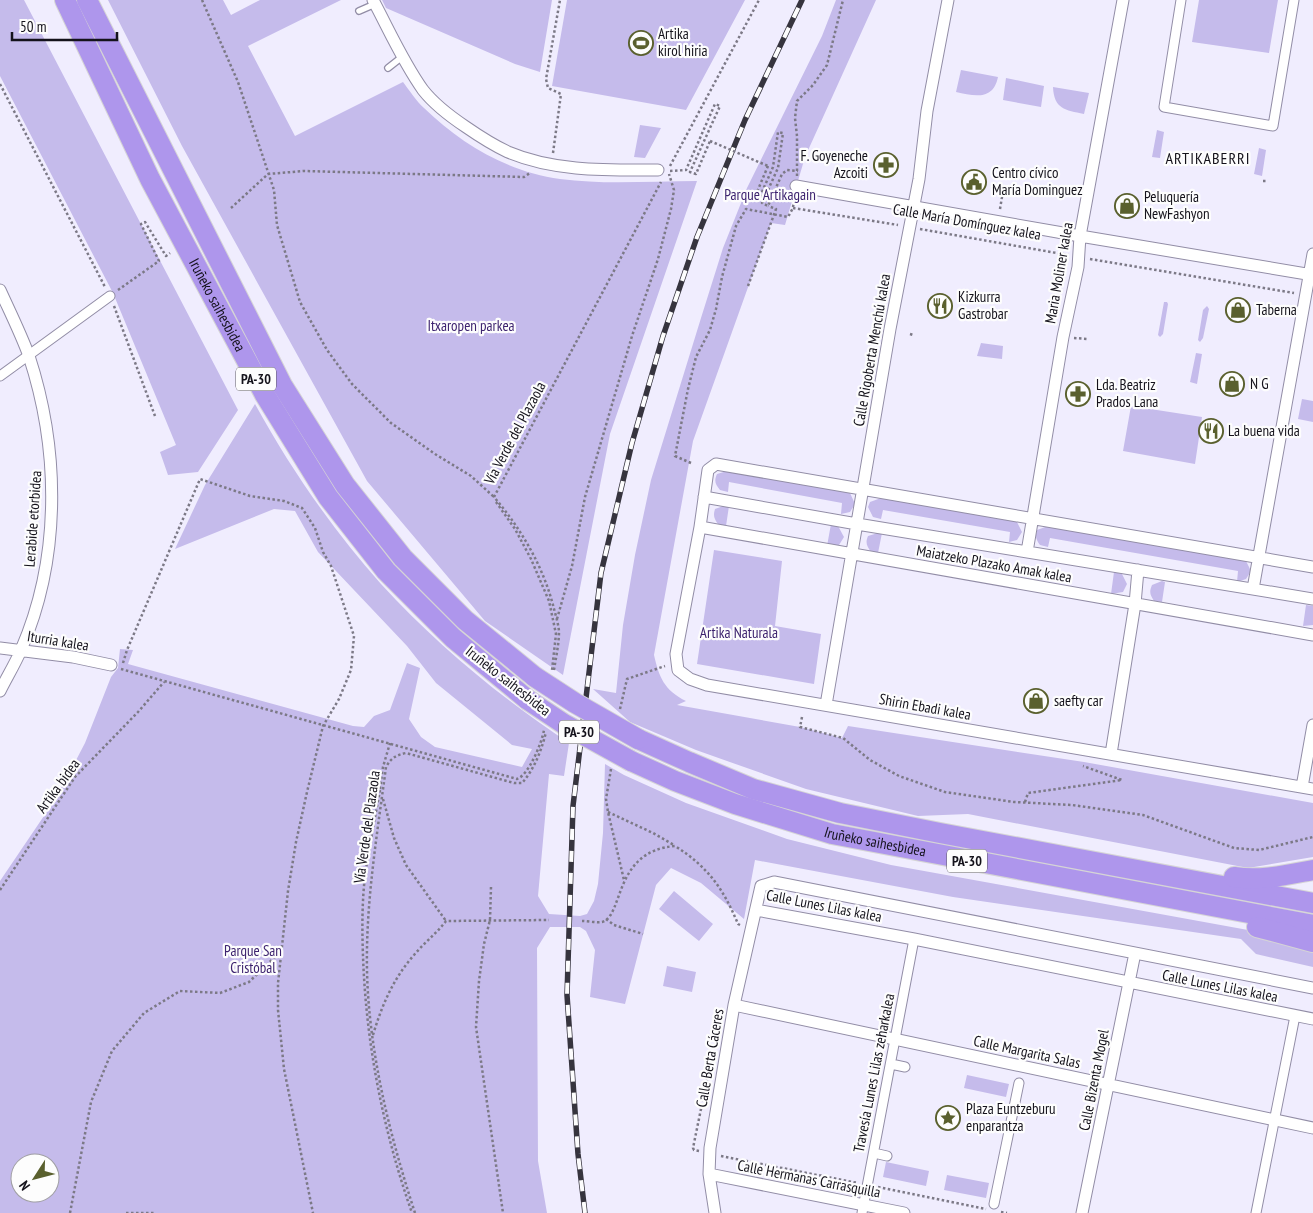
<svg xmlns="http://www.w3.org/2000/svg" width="1313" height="1213" font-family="'PT Sans Narrow',sans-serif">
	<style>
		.green { fill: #c5bbeb; fill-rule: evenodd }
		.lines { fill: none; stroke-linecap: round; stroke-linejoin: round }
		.service-casing { stroke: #928da6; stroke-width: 8 }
		.pedestrian-casing { stroke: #928da6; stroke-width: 11 }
		.minor-casing { stroke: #928da6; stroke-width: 13 }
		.trunk-casing { stroke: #d5d4d6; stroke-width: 22 }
		.path { stroke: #7c7986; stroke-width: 2.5; stroke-dasharray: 2.5 2.5; stroke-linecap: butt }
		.service { stroke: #fff; stroke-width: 5.5 }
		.pedestrian { stroke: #fff; stroke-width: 9 }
		.minor { stroke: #fff; stroke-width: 11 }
		.trunk { stroke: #ae96ec; stroke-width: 20 }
		.rail-casing { stroke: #36343e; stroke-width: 5.5 }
		.rail { stroke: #fdfdfd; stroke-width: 4; stroke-dasharray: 11; stroke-linecap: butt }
		.trunk-bridge-casing { stroke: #d5d4d6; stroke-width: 22; stroke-linecap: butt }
		.path-bridge { stroke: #7c7986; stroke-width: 2.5; stroke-dasharray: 2.5 2.5; stroke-linecap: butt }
		.trunk-bridge { stroke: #ae96ec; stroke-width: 20 }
		.labels { text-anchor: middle; stroke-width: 4.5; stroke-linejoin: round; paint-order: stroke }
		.shield { fill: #fdfdfd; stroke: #5a585f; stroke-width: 1 }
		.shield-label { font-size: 14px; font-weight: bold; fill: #14121b }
		.poi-label { font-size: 15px; fill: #14121b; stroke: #fdfdfd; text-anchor: start }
		.park-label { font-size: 15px; fill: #3d236f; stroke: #fdfdfd }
		.street-label { font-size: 15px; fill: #14121b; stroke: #fdfdfd }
		.neighbourhood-label { font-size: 16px; letter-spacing: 1px; fill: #14121b; stroke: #fdfdfd }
	</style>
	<rect width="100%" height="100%" fill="#f0edfe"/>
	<path class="green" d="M0,0H24L238,410L198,472L168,475L160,452L176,445L113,293L0,76Z
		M108,0H223L231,15L260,0H341L248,46L295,136L403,82C410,91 416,101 424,108C461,144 508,172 560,179C605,185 652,181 697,181L610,434L563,675L485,621L367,481L182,146Z
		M382,0H552L540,72L515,64L386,8Z
		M567,0H745L686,110L552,86Z
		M836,0H876L805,157L785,225L771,223L693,441L654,655C659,677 664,690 686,701L677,705L800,727L842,738L848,726L1084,762L1313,803V857L1248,868L968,814L918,816L806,789L696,750L630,722L593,689L616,693L623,625L635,555L651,480L701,318L723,248L747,188L822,36Z
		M1199,0H1278L1269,53L1192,42Z
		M961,70L998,77C993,101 974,96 956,92Z
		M1006,78L1044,86L1041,107L1003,100Z
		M1053,87L1089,93L1084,114C1065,110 1054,109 1053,87Z
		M640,125L661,128L645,158L634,157Z
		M1157,130L1164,132L1160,158L1152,157Z
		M1259,148L1266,150L1262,176L1254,174Z
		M1164,302H1167L1168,304L1163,334L1160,337L1158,335Z
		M1207,306L1209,309L1203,338L1200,342L1198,340L1203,310Z
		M981,343L1003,346L1002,359L977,356Z
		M1196,353L1202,354L1197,384L1190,382Z
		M1302,399L1313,401V422L1298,419Z
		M255,404C290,468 333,530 381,584C436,644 501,698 569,743L564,776L549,774L538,896L549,914L580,916L587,914L594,901L598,884L603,833L605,764L624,775L686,803L787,839L891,865L1248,930L1313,949V967L1256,954L1241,939L953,897L755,860L744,919L701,883L671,868L656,885L625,1004L590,997L595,950L586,931L580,927H550L537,948L538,1161L547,1213H0V881L50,807L73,766L85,743L111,677L118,668L120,649L133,650L128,664L353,726L364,727L374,716L390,710L407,663L420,668L409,719L421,737L435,747L522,767L532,749L512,745L436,683L407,646L318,552L295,511L274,509L175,549L205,485ZM20,1163H50V1193H20Z
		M1131,406L1202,417L1195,464L1123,451Z
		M727,471L845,492L850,493L855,504L850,512L841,514L842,503L729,482L728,492L720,490C715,484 714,481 717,474Z
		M881,498L1012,520L1017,522L1022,532L1017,540L1009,542L1010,532L883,510L881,519L873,517L868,507L870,502Z
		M726,505L729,506L726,526L718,524C714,518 713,516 715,509Z
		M831,524L838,526L844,537L839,545L827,546Z
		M1048,526L1246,561L1251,571L1246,579L1237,582L1238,571L1050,538L1048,547L1040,545C1036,539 1035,537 1037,530Z
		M878,533H882L878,553L871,552C867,546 865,543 868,536Z
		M714,550L782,561L775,626L821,634L814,684L697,664Z
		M1114,572L1122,574L1127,584L1123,592L1111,594Z
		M1162,581L1165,582L1162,602L1154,601C1150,595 1149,592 1152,585Z
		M1306,605L1313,606V625L1303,626Z
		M674,891L713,924L699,941L659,909Z
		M667,966L696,972L692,992L663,986Z
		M967,1075L1009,1084L1006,1097L964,1088Z
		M886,1162L929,1171L926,1186L883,1177Z
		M947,1175L989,1183L986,1198L944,1190Z"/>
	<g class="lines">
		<defs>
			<path id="service" d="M359,11L375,4
				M388,68L402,57"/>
			<path id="pedestrian" d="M1181,0L1164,107L1273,126L1294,0
				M0,376L110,296
				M891,1064L905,1067
				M874,1153L887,1156
				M994,1204L1019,1083
				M862,1213L914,939
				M1256,1213L1295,1016"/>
			<path id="minor" d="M373,0C389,30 403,62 423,90C434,104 451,117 466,127C479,136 493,145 508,152C555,172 609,170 658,170
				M796,186L1080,236L1313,275
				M0,290C10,312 21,334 29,356C60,451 61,558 21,650C15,664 7,677 0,691
				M704,497L857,524L1313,599
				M700,527L1313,635
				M1027,552L1063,337L1078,267L1080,236L1123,0
				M1313,567L716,464L708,470L700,527L676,654L678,670L690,679L707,685L1313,789
				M1253,589L1313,254
				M0,648L73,657L111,665
				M826,705L890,329L919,179L927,111L948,0
				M1111,754L1135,604L1138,570
				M1302,787L1313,725
				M756,910L914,939L1313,1019
				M734,1005L1313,1128
				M709,1174L904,1213
				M715,1213L709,1174L710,1148L734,1005L761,886L774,882L1313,988
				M1082,1213L1135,953"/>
			<g id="trunk">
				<path id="s1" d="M65,0L150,179L265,395L328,497L386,571L453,638L528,700"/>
				<path d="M87,0L282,385L345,485L403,558L465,620L535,677"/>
				<path d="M638,739L689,762L753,789L840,813L940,833L1313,903"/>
				<path id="s2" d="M631,761L675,781L735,804L832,834L1313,925"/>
				<path d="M1234,877C1261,881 1286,875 1313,870"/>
				<path d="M1257,927L1313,942"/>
			</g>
		</defs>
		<use href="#service" class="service-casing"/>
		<use href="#pedestrian" class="pedestrian-casing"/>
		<use href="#minor" class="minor-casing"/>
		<use href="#trunk" class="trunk-casing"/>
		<path class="path" d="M202,0L238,82L274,190L277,225L300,302L327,350L352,384L391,423L435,454L471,476L494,497
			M0,84L105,287
			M553,153L561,94L548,88L546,79L560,0
			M670,166L759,0
			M768,166L754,199L758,201L773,167L778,132L783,133L778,168L762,203L768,206L782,174L787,170L798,171
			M670,171L686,170L715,104L720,106L690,172L696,174L710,141
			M797,176V136L795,118L797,101L813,85L827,65L843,0
			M1263,181H1266
			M231,208L268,174L304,171L524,177L530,173
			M793,208L898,225
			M1000,209L1003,191
			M920,229L1068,255
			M1090,259L1294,293
			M748,286L776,209L768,206
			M118,290L159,261L141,224L145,222L166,256L170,253
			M114,306L155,416
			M910,334L913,335
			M1074,338L1088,339
			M691,463L675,456L688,389L696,357L710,330L716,309L722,277L736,226L746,209L788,217L793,208L794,198
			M496,502L515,529L531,559L549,601L556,634L552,670
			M557,619L572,566L585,497L632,336L658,259L671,209L674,190L669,174
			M123,663L127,650L200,479L250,496L284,501L302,508L315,528L323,552L331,566L354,636L351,670L339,699L323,726L307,792L296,842L288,891L278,983V1010L284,1069L313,1213
			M121,669L517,779C529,775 542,742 544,730
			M554,670C556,657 559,644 559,631C558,622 555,613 553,605C542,564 521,529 494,497L661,182
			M620,709L627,679L665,666
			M802,717L800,727L843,738L870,760L899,776L945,792L1014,802L1072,805L1143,815L1234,848L1259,850L1313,837
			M611,769L606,799L608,812L624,880
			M380,789L383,767L390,743
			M380,790C375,818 369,847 365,876C362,902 362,929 363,956C366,1044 383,1130 412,1213
			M383,799L394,838L406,865L446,921
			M1025,802L1028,793L1122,780L1083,766
			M608,812L653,833L674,845
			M491,887L490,920L484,944L479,981L476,1027L503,1213
			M0,890L75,777L138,712L164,682
			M606,919L614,925L643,934
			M582,921C588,921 596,923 602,922C624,916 613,851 675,846C708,867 723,888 738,924L740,925
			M373,1035C382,1005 393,979 414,955C424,943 436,934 446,921L549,920
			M699,1151L694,1150L693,1148L711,1060
			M721,1156L858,1183
			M878,1187L986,1209
			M1001,1212L1007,1213
			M70,1213L91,1102L112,1051L144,1013L180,991L220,993L249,982L280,952
			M126,1213H154
			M415,1213C392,1142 373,1069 368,994C363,918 376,843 386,767C391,758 396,755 406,753L514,783H522C534,770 542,749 546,732"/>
		<use href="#service" class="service"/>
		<use href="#pedestrian" class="pedestrian"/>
		<use href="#minor" class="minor"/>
		<use href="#trunk" class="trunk"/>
		<defs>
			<path id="rail" d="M585,1213L578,1154L567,995L573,806L601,573L632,443L663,336L697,237L745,120L802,0"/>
		</defs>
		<use href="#rail" class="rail-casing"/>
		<use href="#rail" class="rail"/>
		<defs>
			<path id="trunk-bridge" d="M535,677L575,703L638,739
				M528,700L564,724L631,761"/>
		</defs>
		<use href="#trunk-bridge" class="trunk-bridge-casing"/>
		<path class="path-bridge" d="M710,141L768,166"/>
		<use href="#trunk-bridge" class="trunk-bridge"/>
	</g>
	<defs>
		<symbol id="stadium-ring" viewBox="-11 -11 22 22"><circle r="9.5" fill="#fdfdfd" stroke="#5a602e" stroke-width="1.5"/><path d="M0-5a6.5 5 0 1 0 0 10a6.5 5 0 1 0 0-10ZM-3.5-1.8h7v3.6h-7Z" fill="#5a602e"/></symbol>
		<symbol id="pharmacy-ring" viewBox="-11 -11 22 22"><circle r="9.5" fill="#fdfdfd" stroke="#5a602e" stroke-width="1.5"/><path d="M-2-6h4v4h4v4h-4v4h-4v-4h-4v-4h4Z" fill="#5a602e"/></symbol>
		<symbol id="civic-ring" viewBox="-11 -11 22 22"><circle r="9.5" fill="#fdfdfd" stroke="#5a602e" stroke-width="1.5"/><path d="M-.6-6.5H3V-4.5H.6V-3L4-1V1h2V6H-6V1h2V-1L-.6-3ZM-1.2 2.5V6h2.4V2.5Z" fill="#5a602e"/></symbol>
		<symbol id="shop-ring" viewBox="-11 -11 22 22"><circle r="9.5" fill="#fdfdfd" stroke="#5a602e" stroke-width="1.5"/><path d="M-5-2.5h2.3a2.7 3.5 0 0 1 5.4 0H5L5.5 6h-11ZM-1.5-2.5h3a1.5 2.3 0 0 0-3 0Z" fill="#5a602e"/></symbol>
		<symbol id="restaurant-ring" viewBox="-11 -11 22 22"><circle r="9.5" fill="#fdfdfd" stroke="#5a602e" stroke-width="1.5"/><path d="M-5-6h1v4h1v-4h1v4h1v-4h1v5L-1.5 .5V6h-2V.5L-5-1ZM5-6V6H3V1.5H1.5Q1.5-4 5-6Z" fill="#5a602e"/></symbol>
		<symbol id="sight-ring" viewBox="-11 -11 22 22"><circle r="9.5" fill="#fdfdfd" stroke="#5a602e" stroke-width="1.5"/><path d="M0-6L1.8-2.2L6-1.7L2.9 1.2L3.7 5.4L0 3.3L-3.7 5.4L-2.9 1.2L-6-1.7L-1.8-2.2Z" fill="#5a602e"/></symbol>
	</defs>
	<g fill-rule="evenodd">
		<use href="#stadium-ring" x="627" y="29" width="28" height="28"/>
		<use href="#pharmacy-ring" x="872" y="151" width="28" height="28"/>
		<use href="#civic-ring" x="960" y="168" width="28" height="28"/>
		<use href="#shop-ring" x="1113" y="192" width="28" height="28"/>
		<use href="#restaurant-ring" x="926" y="292" width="28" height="28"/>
		<use href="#shop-ring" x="1224" y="296" width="28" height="28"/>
		<use href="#shop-ring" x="1218" y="370" width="28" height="28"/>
		<use href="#pharmacy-ring" x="1064" y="380" width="28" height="28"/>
		<use href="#restaurant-ring" x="1197" y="417" width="28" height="28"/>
		<use href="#shop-ring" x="1022" y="687" width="28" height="28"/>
		<use href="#sight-ring" x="934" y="1104" width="28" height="28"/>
	</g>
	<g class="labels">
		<g class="shield">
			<rect x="236" y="367.5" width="40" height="23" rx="4"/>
			<rect x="559" y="720.5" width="40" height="23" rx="4"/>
			<rect x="947" y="849.5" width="40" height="23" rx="4"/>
		</g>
		<g class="shield-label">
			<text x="256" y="384">PA-30</text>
			<text x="579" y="737">PA-30</text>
			<text x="967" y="866">PA-30</text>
		</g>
		<g class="poi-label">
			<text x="658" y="39">Artika<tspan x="658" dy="17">kirol hiria</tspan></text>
			<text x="868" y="161" text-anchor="end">F. Goyeneche<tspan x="868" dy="17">Azcoiti</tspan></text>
			<text x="992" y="178">Centro cívico<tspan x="992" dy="17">María Dominguez</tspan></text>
			<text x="1144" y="202">Peluquería<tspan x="1144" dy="17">NewFashyon</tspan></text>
			<text x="958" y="302">Kizkurra<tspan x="958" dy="17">Gastrobar</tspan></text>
			<text x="1256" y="315">Taberna</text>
			<text x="1250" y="389">N G</text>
			<text x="1096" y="390">Lda. Beatriz<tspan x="1096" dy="17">Prados Lana</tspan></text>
			<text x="1228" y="436">La buena vida</text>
			<text x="1054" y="706">saefty car</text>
			<text x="966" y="1114">Plaza Euntzeburu<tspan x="966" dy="17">enparantza</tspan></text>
		</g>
		<g class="park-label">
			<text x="770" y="200">Parque Artikagain</text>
			<text x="471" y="331">Itxaropen parkea</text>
			<text x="739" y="638">Artika Naturala</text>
			<text x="253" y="956">Parque San<tspan x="253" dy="17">Cristóbal</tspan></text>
		</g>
		<g class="street-label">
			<text transform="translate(967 222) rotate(10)" y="5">Calle María Domínguez kalea</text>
			<text transform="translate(1059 273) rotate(-80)" y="5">Maria Moliner kalea</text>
			<text dy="5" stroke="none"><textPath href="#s1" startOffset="341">Iruñeko saihesbidea</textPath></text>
			<text transform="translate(872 350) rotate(-80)" y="5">Calle Rigoberta Menchú kalea</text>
			<text transform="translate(515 433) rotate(-62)" y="5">Vía Verde del Plazaola</text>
			<text transform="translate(33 519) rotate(-86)" y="5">Lerabide etorbidea</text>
			<text transform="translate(994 564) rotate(10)" y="5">Maiatzeko Plazako Amak kalea</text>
			<text transform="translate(58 641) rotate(9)" y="5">Iturria kalea</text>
			<text transform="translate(508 681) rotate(38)" y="5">Iruñeko saihesbidea</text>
			<text transform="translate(925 707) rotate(10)" y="5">Shirin Ebadi kalea</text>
			<text transform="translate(58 786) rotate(-54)" y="5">Artika bidea</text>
			<text transform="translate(367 827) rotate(-82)" y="5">Vía Verde del Plazaola</text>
			<text dy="5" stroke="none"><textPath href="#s2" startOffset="258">Iruñeko saihesbidea</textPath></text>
			<text transform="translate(824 906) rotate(11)" y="5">Calle Lunes Lilas kalea</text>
			<text transform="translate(1220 986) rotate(11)" y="5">Calle Lunes Lilas kalea</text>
			<text transform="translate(1027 1052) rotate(12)" y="5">Calle Margarita Salas</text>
			<text transform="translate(710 1058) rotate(-80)" y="5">Calle Berta Cáceres</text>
			<text transform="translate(874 1073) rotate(-79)" y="5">Travesía Lunes Lilas zeharkalea</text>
			<text transform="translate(1094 1080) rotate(-79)" y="5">Calle Bizenta Mogel</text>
			<text transform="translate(809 1179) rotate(11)" y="5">Calle Hermanas Carrasquilla</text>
		</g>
		<g class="neighbourhood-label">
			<text x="1208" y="164">ARTIKABERRI</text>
		</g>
	</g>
	<g transform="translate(35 1178) rotate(234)"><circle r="24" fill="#fdfdfd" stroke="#a09fa3"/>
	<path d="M0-4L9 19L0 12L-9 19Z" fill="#5a602e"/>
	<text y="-8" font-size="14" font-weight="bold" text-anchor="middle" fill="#14121b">N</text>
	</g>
	<path d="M12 32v8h105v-8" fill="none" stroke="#14121b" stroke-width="2.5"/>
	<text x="20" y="32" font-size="15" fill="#14121b" stroke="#fdfdfd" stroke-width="4" paint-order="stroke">50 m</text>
</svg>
